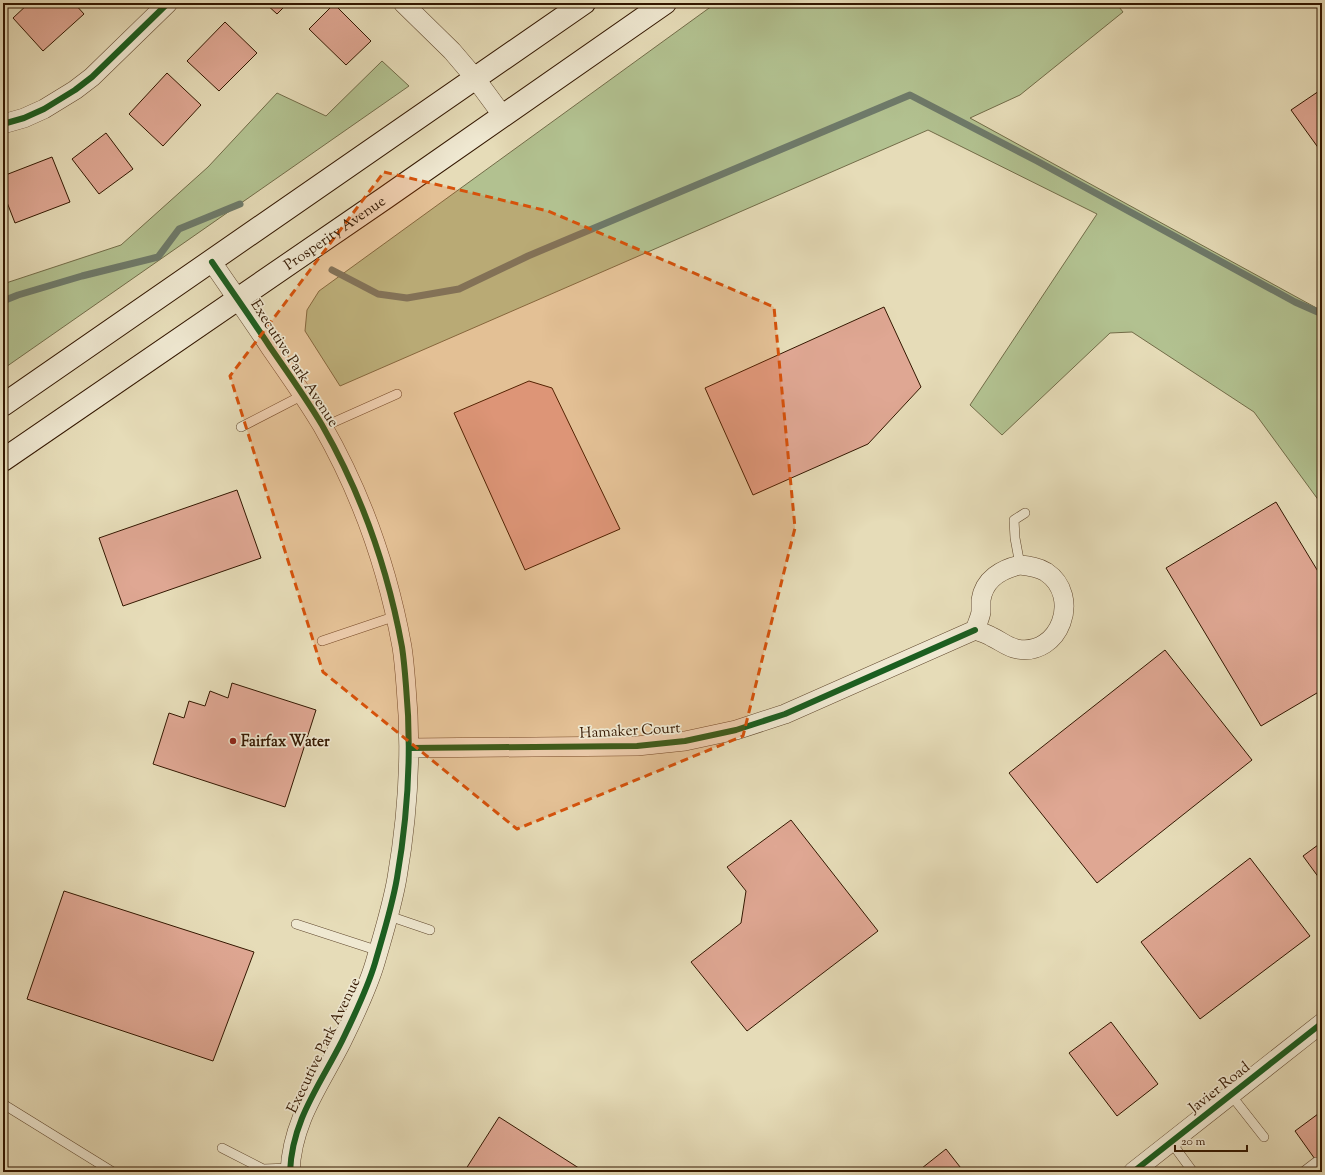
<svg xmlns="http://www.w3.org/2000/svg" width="1325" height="1175" font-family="'Sorts Mill Goudy',serif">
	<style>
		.green { fill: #b2c190; stroke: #726c48 }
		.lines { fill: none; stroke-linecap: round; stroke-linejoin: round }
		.stream { stroke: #6e7a6a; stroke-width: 7 }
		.building { fill: #dfa793; stroke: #331700 }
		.service-casing { stroke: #60482e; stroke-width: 10 }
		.minor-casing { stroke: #60482e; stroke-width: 20 }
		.secondary-casing { stroke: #331700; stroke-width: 24 }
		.service { stroke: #efe8d1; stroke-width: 9 }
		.minor { stroke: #efe8d1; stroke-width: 19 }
		.secondary { stroke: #efe8d1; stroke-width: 22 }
		.cycleway-casing { stroke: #efe8d1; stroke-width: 8 }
		.cycleway { stroke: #1b5e20; stroke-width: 6 }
		.marked { fill: #d6520b; fill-opacity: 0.2; stroke: #d6520b; stroke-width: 3; stroke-dasharray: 8 5; stroke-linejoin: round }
		.poi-dot { fill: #8f2418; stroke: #efe8d1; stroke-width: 1.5 }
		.labels { text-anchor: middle; stroke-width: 3.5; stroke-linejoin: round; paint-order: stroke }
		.street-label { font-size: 15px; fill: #331700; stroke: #efe8d1 }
		.poi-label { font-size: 15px; font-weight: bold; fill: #331700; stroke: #efe8d1; text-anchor: start }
	</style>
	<rect width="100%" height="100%" fill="#e6dcb8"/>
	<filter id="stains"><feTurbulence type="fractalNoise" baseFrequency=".005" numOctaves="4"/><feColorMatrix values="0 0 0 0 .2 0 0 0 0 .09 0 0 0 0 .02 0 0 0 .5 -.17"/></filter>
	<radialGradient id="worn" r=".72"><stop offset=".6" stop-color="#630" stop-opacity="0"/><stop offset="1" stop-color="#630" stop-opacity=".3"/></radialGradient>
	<path class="green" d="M716,3H1116L1123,12L1020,95L970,118L1322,311V505L1254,412L1132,332L1110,333L1002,435L970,405L1097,214L928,130L340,386L305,331L307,310L319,291Z
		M382,61L409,86L3,369V284L121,245L208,167L277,93L326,116Z"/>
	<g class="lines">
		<path class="stream" d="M332,270L378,294L407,298L459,289L528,256L910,95L1037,161L1295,302L1320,313L1322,316
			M3,301L18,295L82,276L158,257L179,229L240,204"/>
	</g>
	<path class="building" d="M29,3H74L84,14L43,51L13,18Z
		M265,3H288L277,14Z
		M334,4L371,41L346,65L309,29Z
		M225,22L257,53L219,91L187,61Z
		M167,73L201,105L163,146L129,114Z
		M1322,89V153L1291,110Z
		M106,133L133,169L99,194L72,159Z
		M52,157L70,202L15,223L3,192V176Z
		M884,307L921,387L868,444L753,495L705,388Z
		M529,381L552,388L620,529L525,570L454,413Z
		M237,490L261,558L123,606L99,538Z
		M1276,502L1322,578V690L1261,726L1166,568Z
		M1165,650L1252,760L1097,883L1009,773Z
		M232,683L316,710L285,807L153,764L169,713L184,718L189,701L205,706L210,691L228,698Z
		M791,820L878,931L747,1031L691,962L741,923L746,891L727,867Z
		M1322,842V882L1303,856Z
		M1250,858L1310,936L1200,1019L1141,942Z
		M64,891L254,952L213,1061L27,999Z
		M1111,1022L1158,1084L1117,1116L1069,1053Z
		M1322,1111V1169L1295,1131Z
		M499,1117L585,1172H464Z
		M946,1149L964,1172H917Z"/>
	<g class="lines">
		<defs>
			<path id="service" d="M241,427L303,395
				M323,427L397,394
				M1020,565L1015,538L1014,520L1025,513
				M322,641L396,616
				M389,916L430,930
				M296,924L379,951
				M1231,1095L1264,1137
				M3,1104L113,1172
				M1171,1142L1193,1172
				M222,1148L263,1169L290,1168
				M1303,1172L1316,1162"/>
			<path id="minor" d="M403,3L452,51L475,78L503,116
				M3,124L24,118L44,109L75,90L92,77L168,3
				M212,262C231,290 251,318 270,347C288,373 306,398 322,425C361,493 388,570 402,647C404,660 405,673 406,686C412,750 408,814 397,878C392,907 383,935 375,963C367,990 354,1016 342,1041C320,1085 292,1120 290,1172
				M1020,565C1029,566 1038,567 1046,572C1082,596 1060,657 1017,649C1007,647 1001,641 992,637C987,634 981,632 975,630C977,624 980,618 981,612C981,608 981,604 981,600C984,579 1002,569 1020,565Z
				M409,748L637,746L685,741L736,730L785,714L975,630
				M1133,1172L1322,1023"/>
			<g id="secondary">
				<path d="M3,405L584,3"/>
				<path id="s1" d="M3,460L385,198L665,3"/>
			</g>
		</defs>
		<use href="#service" class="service-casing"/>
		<use href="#minor" class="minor-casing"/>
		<use href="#secondary" class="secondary-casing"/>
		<use href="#service" class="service"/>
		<use href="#minor" class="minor"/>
		<use href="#secondary" class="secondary"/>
		<defs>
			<path id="cycleway" d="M3,124L24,118L44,109L75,90L92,77L168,3
				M212,262C231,290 251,318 270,347C288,373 306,398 322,425C361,493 388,570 402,647C404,660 405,673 406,686C412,750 408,814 397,878C392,907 383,935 375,963C367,990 354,1016 342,1041C320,1085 292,1120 290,1172
				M409,748L637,746L685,741L736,730L785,714L975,630
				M1133,1172L1322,1023"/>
		</defs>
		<use href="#cycleway" class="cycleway-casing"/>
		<use href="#cycleway" class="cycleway"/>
	</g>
	<path class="marked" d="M384,172L548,211L774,307L795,528L743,736L517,829L323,672L230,376Z"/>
	<circle class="poi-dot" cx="233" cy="741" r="4"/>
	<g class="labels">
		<g class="street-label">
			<text dy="5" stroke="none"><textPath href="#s1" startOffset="402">Prosperity Avenue</textPath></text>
			<text transform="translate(295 363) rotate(57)" y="5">Executive Park Avenue</text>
			<text transform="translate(630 730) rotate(-3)" y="5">Hamaker Court</text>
			<text transform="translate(323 1045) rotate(-64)" y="5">Executive Park Avenue</text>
			<text transform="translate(1219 1087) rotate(-38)" y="5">Javier Road</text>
		</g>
		<g class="poi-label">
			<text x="241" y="746">Fairfax Water</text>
		</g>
	</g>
	<rect width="1325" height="1175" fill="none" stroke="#e6dcb8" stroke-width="16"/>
	<rect x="4" y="4" width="1317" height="1167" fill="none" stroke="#331700" stroke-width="2"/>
	<rect x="8" y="8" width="1309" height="1159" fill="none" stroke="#331700"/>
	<path d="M1175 1145v6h72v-6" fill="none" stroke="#331700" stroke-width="2"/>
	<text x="1181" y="1145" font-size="12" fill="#331700" stroke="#efe8d1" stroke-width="3" paint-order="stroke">20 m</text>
	<rect width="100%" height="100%" filter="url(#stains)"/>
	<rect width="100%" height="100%" fill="url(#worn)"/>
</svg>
